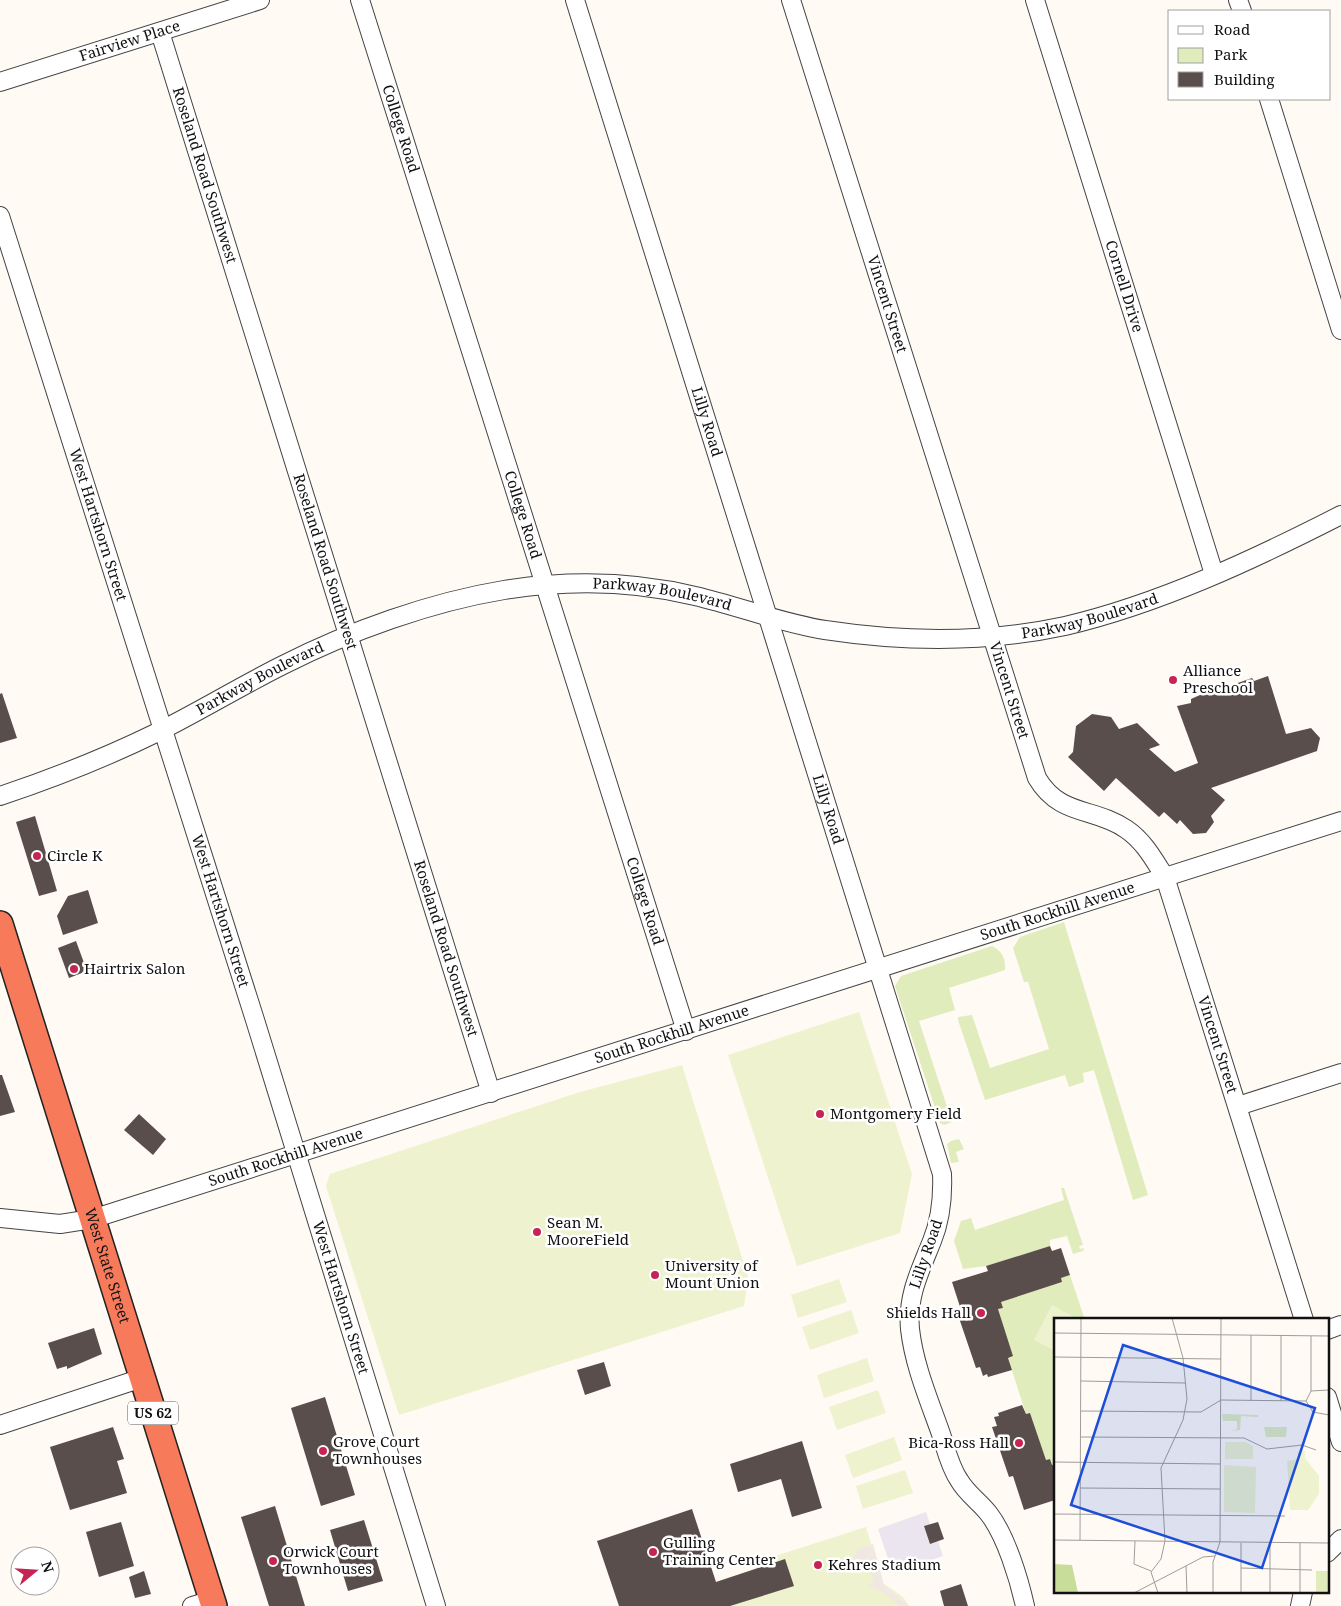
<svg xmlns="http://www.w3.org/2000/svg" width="1341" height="1606" font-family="'Noto Serif',serif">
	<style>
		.industrial { fill: #ebe5ef }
		.green { fill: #e1ecbc }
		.pitch { fill: #eff2ce }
		.plaza { fill: #f1e9e1 }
		.building { fill: #5a4e4c }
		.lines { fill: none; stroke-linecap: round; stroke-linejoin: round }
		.minor-casing { stroke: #444; stroke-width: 20 }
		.highway-casing { stroke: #222; stroke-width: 28 }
		.minor { stroke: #fff; stroke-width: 18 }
		.highway { stroke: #f77a5a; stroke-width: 25 }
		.poi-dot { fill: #c62455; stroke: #fff; stroke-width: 2 }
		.labels { text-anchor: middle; stroke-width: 5; stroke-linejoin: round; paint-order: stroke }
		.shield { fill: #fff; stroke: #585858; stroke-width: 1 }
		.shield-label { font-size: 14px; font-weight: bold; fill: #111 }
		.street-label { font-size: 15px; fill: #111; stroke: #fff }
		.poi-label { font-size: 15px; fill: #111; stroke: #fff; text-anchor: start }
		.inset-road { fill: none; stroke: #a09d99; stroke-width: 1 }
		.view { fill: #1d4ed8; fill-opacity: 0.15; stroke: #1d4ed8; stroke-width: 2.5 }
		.inset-edge { fill: none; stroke: #111; stroke-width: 2.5 }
	</style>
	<rect width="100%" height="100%" fill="#fffaf4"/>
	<path class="industrial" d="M926,1512L930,1524L938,1522L944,1539L938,1541L943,1556L893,1573L878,1529Z"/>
	<path class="green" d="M1064,922L1148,1195L1133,1200L1094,1070L1083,1073L1084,1082L1069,1087L1065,1075L985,1100L958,1020V1017L972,1015L990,1068L1049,1049L1028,982H1024L1013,948L1020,937Z
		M992,946C1002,951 1006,959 1005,970L949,988L955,1010L919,1021L952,1122L944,1125L940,1123L895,986L901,976Z
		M959,1139L964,1149L956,1152L959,1162L951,1163L947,1144L951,1141Z
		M1061,1188H1064L1083,1245L1079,1246L1080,1249L1084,1248L1083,1251L1073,1254L1067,1236L1050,1240V1246L986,1266L963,1269L954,1241L961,1221L971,1218L975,1230L1064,1200Z
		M1070,1275L1085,1320H1055V1464L1052,1465L1050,1459L1046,1460L1030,1413L1026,1414L1008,1358L1013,1356L998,1309L1003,1308L1001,1302L1062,1282L1061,1278Z"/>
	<path class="pitch" d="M859,1012L912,1174L900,1233L797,1266L728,1055Z
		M682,1065L748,1277L744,1306L399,1415L326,1186L330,1174L580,1092Z
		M839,1279L847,1302L798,1318L791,1295Z
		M1052,1305L1076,1318L1075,1320H1055V1351L1034,1340Z
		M851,1310L859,1333L810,1350L802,1327Z
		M867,1358L874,1381L824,1398L817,1375Z
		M878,1390L886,1413L837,1430L829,1407Z
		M894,1437L902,1460L853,1478L845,1455Z
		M905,1470L913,1493L863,1509L856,1486Z
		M866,1527L883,1583L903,1597L909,1606H640L755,1569L760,1561Z"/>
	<path class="plaza" d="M873,1544L884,1585L909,1606H900L888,1596L867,1584L874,1581L868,1564L831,1575L829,1569L850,1563L858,1549Z"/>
	<path class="building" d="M1268,676L1286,734L1311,728L1320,738L1317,751L1211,788L1225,800L1211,816L1214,822L1206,833L1193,834L1180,820L1177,824L1164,812L1159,817L1116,778L1104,791L1068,757L1073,752L1076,726L1092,714L1111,717L1119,729L1137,723L1160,745L1149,749L1175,772L1198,763L1177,706L1191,703V699L1227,683L1229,686L1252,678L1254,681Z
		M2,693L17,738L0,743V694Z
		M35,816L57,891L39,896L16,822Z
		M88,890L98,923L63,935L57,916L68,896Z
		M76,941L87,971L69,978L58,948Z
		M0,1075H2L15,1112L0,1116Z
		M139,1114L166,1139L153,1155L124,1130Z
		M1050,1246L1052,1251L1061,1248L1070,1275L1061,1278L1062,1282L1001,1302L1003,1308L998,1309L1013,1356L1008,1358L1012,1370L988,1377L987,1374L983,1376L980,1367L976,1368L959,1318L963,1316L952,1282L988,1271L986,1266Z
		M94,1328L102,1354L67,1369V1366L57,1369L48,1343Z
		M604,1362L611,1386L585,1395L577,1370Z
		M325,1397L355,1495L321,1506L291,1408Z
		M1022,1405L1026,1414L1030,1413L1046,1460L1050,1459L1052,1465L1055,1464V1500L1024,1510L1013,1476L1009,1477L992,1427L997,1426L994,1417L999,1416L998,1413Z
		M113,1427L124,1459L117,1461L127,1493L70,1510L50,1447Z
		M802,1441L822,1508L792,1517L781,1479L738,1492L730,1464Z
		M275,1506L305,1606H269L241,1517Z
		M692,1509L716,1582L785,1559L794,1586L730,1606H619L597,1541Z
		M364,1520L383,1581L348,1591L330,1530Z
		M121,1522L134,1566L99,1577L86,1532Z
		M938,1522L944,1539L930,1544L924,1526Z
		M144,1571L151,1594L135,1598L129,1577Z
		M961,1584L968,1606H944L940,1591Z"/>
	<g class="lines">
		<defs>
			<g id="minor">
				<path id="s1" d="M360,0L686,1031"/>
				<path id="s2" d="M575,0L942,1174C943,1198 941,1219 932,1241C920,1271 907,1296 910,1329C914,1365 929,1400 941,1434C946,1449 950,1467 959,1480C967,1494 980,1502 989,1514C1006,1536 1019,1579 1025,1606"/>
				<path id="s3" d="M791,0L1037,778C1060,817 1094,807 1126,829C1144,841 1154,860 1165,877L1304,1320"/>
				<path id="s4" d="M1035,0L1214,574"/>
				<path d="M1238,0L1242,11"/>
				<path id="s5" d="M160,32L491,1093"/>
				<path id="s6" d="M0,82L260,0"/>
				<path d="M1269,99L1341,330"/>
				<path id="s7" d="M0,216L255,1020L436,1606"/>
				<path id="s8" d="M0,796C54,778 107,757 158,732C200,711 241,686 283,665C350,631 431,602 504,590C567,580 633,581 695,596C738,606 781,623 825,630C904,642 986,643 1065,626C1159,604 1255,559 1341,515"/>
				<path d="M1238,1106L1341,1073"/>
				<path id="s9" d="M0,1218L60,1224L92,1219L1341,821"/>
				<path d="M1327,1330L1341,1325"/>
				<path d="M1327,1397L1341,1442"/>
				<path d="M0,1425L142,1378"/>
				<path d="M1327,1553L1341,1539"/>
				<path d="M192,1606L212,1600"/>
				<path d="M1300,1606L1303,1592"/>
			</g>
			<g id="highway">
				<path id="s10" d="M0,924L214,1606"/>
			</g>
		</defs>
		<use href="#minor" class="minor-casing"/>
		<use href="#highway" class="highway-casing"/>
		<use href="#minor" class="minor"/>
		<use href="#highway" class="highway"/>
	</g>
	<g class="poi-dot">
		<circle cx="1173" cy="680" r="5"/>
		<circle cx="37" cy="856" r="5"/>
		<circle cx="74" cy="969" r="5"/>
		<circle cx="820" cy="1114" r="5"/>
		<circle cx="537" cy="1232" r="5"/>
		<circle cx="655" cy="1275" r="5"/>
		<circle cx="981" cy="1313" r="5"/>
		<circle cx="1019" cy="1443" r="5"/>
		<circle cx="323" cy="1451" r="5"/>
		<circle cx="653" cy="1552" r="5"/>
		<circle cx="273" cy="1561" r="5"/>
		<circle cx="818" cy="1565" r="5"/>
	</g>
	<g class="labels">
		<rect class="shield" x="128" y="1401.5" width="50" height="23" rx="4"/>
		<g class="shield-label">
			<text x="153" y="1418">US 62</text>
		</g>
		<g class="street-label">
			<text dy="5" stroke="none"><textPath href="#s6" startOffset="136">Fairview Place</textPath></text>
			<text dy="5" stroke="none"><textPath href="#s1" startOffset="135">College Road</textPath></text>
			<text dy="5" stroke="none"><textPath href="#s5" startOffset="150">Roseland Road Southwest</textPath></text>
			<text dy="5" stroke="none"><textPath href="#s4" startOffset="300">Cornell Drive</textPath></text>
			<text dy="5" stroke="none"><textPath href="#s3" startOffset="319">Vincent Street</textPath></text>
			<text dy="5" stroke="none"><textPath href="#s2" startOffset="442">Lilly Road</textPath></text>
			<text dy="5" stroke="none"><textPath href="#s1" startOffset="540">College Road</textPath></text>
			<text dy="5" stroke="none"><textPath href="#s7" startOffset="324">West Hartshorn Street</textPath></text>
			<text dy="5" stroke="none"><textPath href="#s5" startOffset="555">Roseland Road Southwest</textPath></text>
			<text dy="5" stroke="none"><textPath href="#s8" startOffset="706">Parkway Boulevard</textPath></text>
			<text dy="5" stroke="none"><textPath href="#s8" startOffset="1141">Parkway Boulevard</textPath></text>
			<text dy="5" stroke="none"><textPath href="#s8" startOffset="286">Parkway Boulevard</textPath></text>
			<text dy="5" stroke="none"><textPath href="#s3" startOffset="724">Vincent Street</textPath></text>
			<text dy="5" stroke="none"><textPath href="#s2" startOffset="848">Lilly Road</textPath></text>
			<text dy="5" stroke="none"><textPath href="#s1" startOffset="945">College Road</textPath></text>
			<text dy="5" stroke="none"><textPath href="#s7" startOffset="729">West Hartshorn Street</textPath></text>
			<text dy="5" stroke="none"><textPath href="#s9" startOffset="1106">South Rockhill Avenue</textPath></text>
			<text dy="5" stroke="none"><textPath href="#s5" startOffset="960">Roseland Road Southwest</textPath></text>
			<text dy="5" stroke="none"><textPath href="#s9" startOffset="701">South Rockhill Avenue</textPath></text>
			<text dy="5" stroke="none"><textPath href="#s3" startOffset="1159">Vincent Street</textPath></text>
			<text dy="5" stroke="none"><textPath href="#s9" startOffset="296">South Rockhill Avenue</textPath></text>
			<text transform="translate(926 1254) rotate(-71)" y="5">Lilly Road</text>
			<text dy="5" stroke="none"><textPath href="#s10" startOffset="358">West State Street</textPath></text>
			<text dy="5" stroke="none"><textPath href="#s7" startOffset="1134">West Hartshorn Street</textPath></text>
		</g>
		<g class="poi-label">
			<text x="1183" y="676">Alliance<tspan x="1183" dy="17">Preschool</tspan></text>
			<text x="47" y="861">Circle K</text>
			<text x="84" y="974">Hairtrix Salon</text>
			<text x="830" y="1119">Montgomery Field</text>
			<text x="547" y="1228">Sean M.<tspan x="547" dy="17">MooreField</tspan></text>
			<text x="665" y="1271">University of<tspan x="665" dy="17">Mount Union</tspan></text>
			<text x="971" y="1318" text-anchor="end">Shields Hall</text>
			<text x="333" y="1447">Grove Court<tspan x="333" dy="17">Townhouses</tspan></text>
			<text x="1009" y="1448" text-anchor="end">Bica-Ross Hall</text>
			<text x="663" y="1548">Gulling<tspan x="663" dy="17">Training Center</tspan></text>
			<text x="283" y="1557">Orwick Court<tspan x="283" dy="17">Townhouses</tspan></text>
			<text x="828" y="1570">Kehres Stadium</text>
		</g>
	</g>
	<g transform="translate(1054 1318)">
		<rect width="275" height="275" fill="#fffaf4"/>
		<path d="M168,96L204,97V99L187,98L186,112L176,113L183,111V103H169ZM210,109H233L232,119H212ZM262,253H275V275H262Z" fill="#e1ecbc"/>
		<path d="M0,246L18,247L24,275H0Z" fill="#c9dd9b"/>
		<path d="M171,124H192L199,128V141H171ZM251,133V140L265,158V176L254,192H236L233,143L245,141L243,134ZM170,147L202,149L201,195L170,194Z" fill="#eff2ce"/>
		<path class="inset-road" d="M0,15L275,18M0,39L167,41M27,63L132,65M257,73L275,72M197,83V17M227,83V17M252,83L257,73V18M252,83L259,94L275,97M27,93L147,94L167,82L252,83M27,119L190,120L213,131L248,127L262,132M0,144L166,146M26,170L166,171M0,196L231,198M0,222L275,225M26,222L27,0M81,223L80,246L97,253M187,225V275M216,225V275M246,225V275M132,248L133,275M187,250L258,252M80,275L149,239L161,238M104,275L97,254L107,241L111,223L107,150L129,102L133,81L129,40L118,0M159,275V244L166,224L167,0"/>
		<path class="view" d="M69,27L261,90L208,250L17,187Z"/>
		<rect width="275" height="275" class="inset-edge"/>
	</g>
	<rect x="1168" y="10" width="162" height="90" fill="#ffffff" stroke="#a0a0a0"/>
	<rect x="1178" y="26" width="25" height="8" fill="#ffffff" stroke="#a0a0a0"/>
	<text x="1214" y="35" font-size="15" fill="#111111">Road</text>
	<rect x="1178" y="48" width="25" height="15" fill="#e1ecbc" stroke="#a0a0a0"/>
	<text x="1214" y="60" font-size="15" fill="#111111">Park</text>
	<rect x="1178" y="72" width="25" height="15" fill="#5a4e4c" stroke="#a0a0a0"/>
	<text x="1214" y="85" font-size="15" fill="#111111">Building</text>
	<g transform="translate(35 1571) rotate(72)"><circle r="24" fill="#ffffff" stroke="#a0a0a0"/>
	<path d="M0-4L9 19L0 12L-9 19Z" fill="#c62455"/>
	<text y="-8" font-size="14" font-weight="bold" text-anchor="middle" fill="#111111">N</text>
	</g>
</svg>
